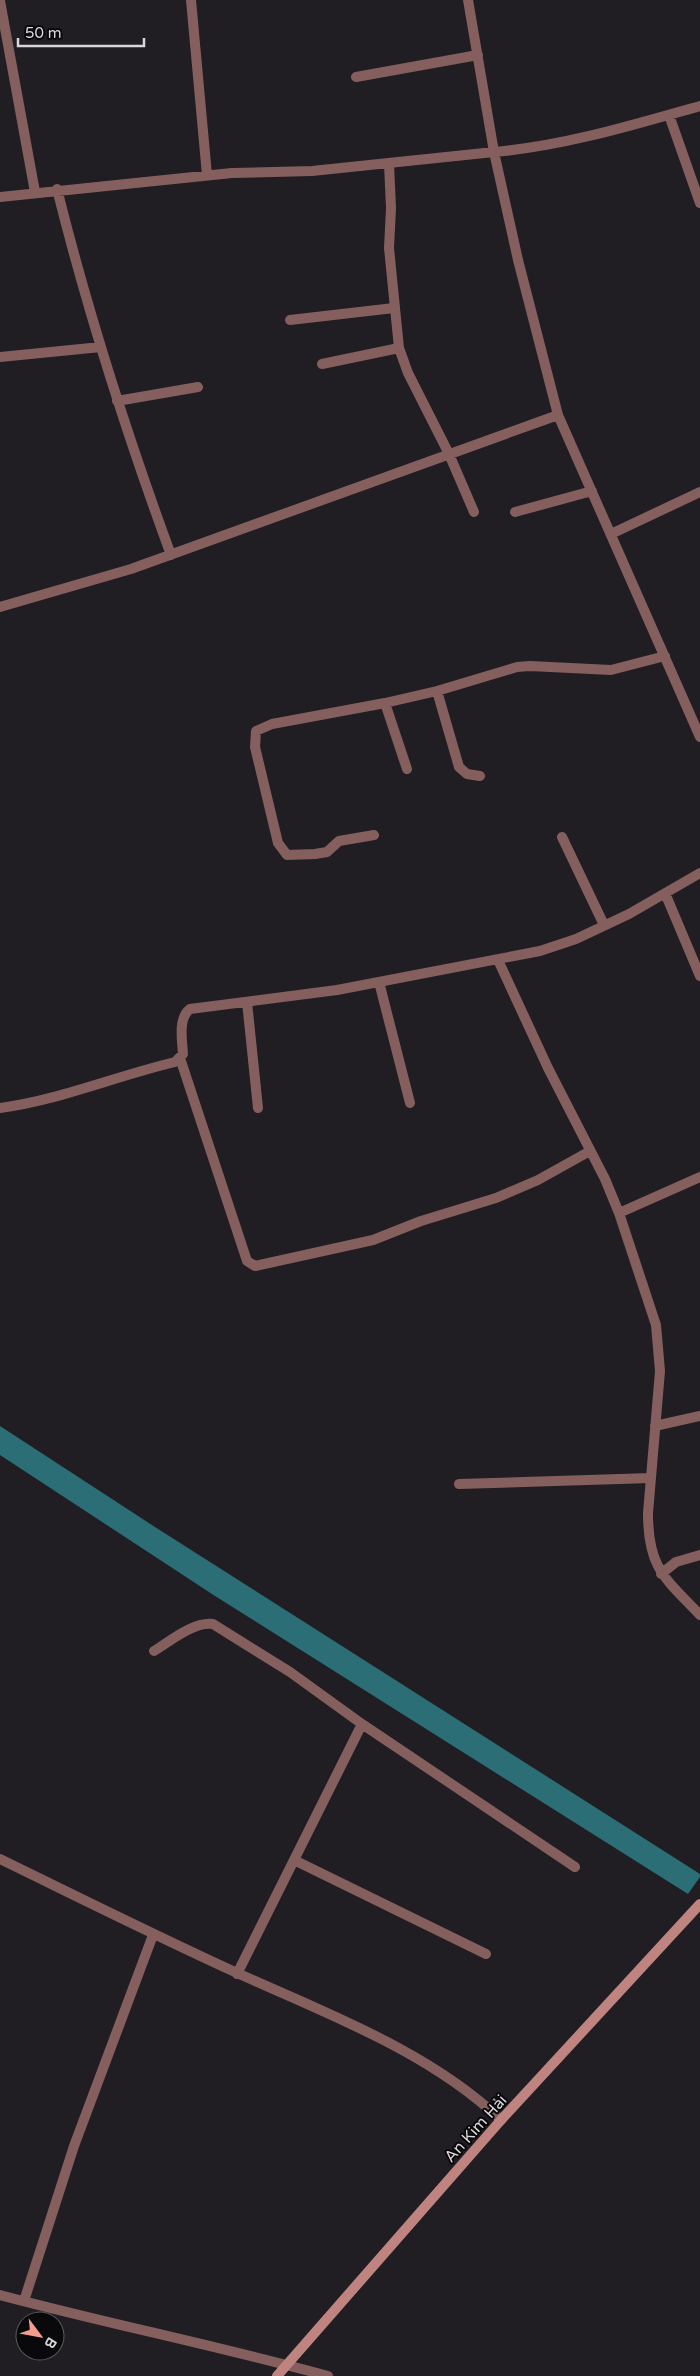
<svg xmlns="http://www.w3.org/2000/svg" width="700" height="2376" font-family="'Varela Round',sans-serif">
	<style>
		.water { fill: #2c6e75 }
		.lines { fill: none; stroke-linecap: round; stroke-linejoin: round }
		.street { stroke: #855f5d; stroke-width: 10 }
		.secondary { stroke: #bf8380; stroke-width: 10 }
		.labels { text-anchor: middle; stroke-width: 4; stroke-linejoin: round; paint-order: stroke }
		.street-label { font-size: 16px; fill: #d9d7db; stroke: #09080a }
	</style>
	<rect width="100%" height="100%" fill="#201d23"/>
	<path class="water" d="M0,1426L155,1527L700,1874V1877L688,1894L215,1596L0,1455Z"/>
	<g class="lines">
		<path class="street" d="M191,0L207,175
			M468,0L494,152C564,146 633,125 700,106
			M0,1L35,192
			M356,77L478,55
			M669,115L700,203
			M389,164L391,208L389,248L399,348L408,373L449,454L474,512
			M57,189C88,313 127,435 171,555
			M0,197L232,173L312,171L494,152L518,260L558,415L700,737
			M290,320L394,308
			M0,357L101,347
			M322,364L399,348
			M117,401L198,387
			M515,512L592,491
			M611,534L700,492
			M0,607L131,569L558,415
			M437,691L459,767L467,774L480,776
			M385,703L407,769
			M374,835L339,841L327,852L315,854L287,855L278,843L255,747L256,731L272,724L385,703L437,691L517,667L530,666L611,670L665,656
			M562,837L604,925
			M665,893L700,976
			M498,960L548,1068L605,1179L619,1213L656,1325L660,1371L648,1513C648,1568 664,1577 700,1615
			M379,982L410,1103
			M247,1002L258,1108
			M180,1058L247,1261L255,1266L373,1240L421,1221L496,1198L538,1180L590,1151
			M0,1108C60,1100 116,1076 175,1062L183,1054C182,1040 178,1018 190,1009L337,990L540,951L576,939L629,914L700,873
			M619,1213L700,1177
			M655,1426L700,1416
			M459,1484L651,1478
			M661,1574L676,1562L700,1555
			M154,1651C169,1642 194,1621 213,1624L290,1672L362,1724L575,1867
			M0,1859C78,1897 156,1936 235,1972C325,2013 429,2051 501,2120
			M294,1860L486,1954
			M237,1974L362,1724
			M0,2295C109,2324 219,2346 328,2376
			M24,2301L74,2146L153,1935"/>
		<path class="secondary" d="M277,2376L501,2120L700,1904"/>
	</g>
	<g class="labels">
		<g class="street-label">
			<text transform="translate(475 2128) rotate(-48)" y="6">An Kim Hải</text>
		</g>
	</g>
	<g transform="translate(40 2336) rotate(122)"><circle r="24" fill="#09080a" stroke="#5c5b5e"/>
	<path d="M0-4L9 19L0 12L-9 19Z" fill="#f49d8c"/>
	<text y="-8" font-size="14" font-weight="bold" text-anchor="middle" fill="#d9d7db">B</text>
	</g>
	<path d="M18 38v8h126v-8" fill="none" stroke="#d9d7db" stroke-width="2.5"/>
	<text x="25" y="38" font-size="15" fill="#d9d7db" stroke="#09080a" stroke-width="4" paint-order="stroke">50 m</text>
</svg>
